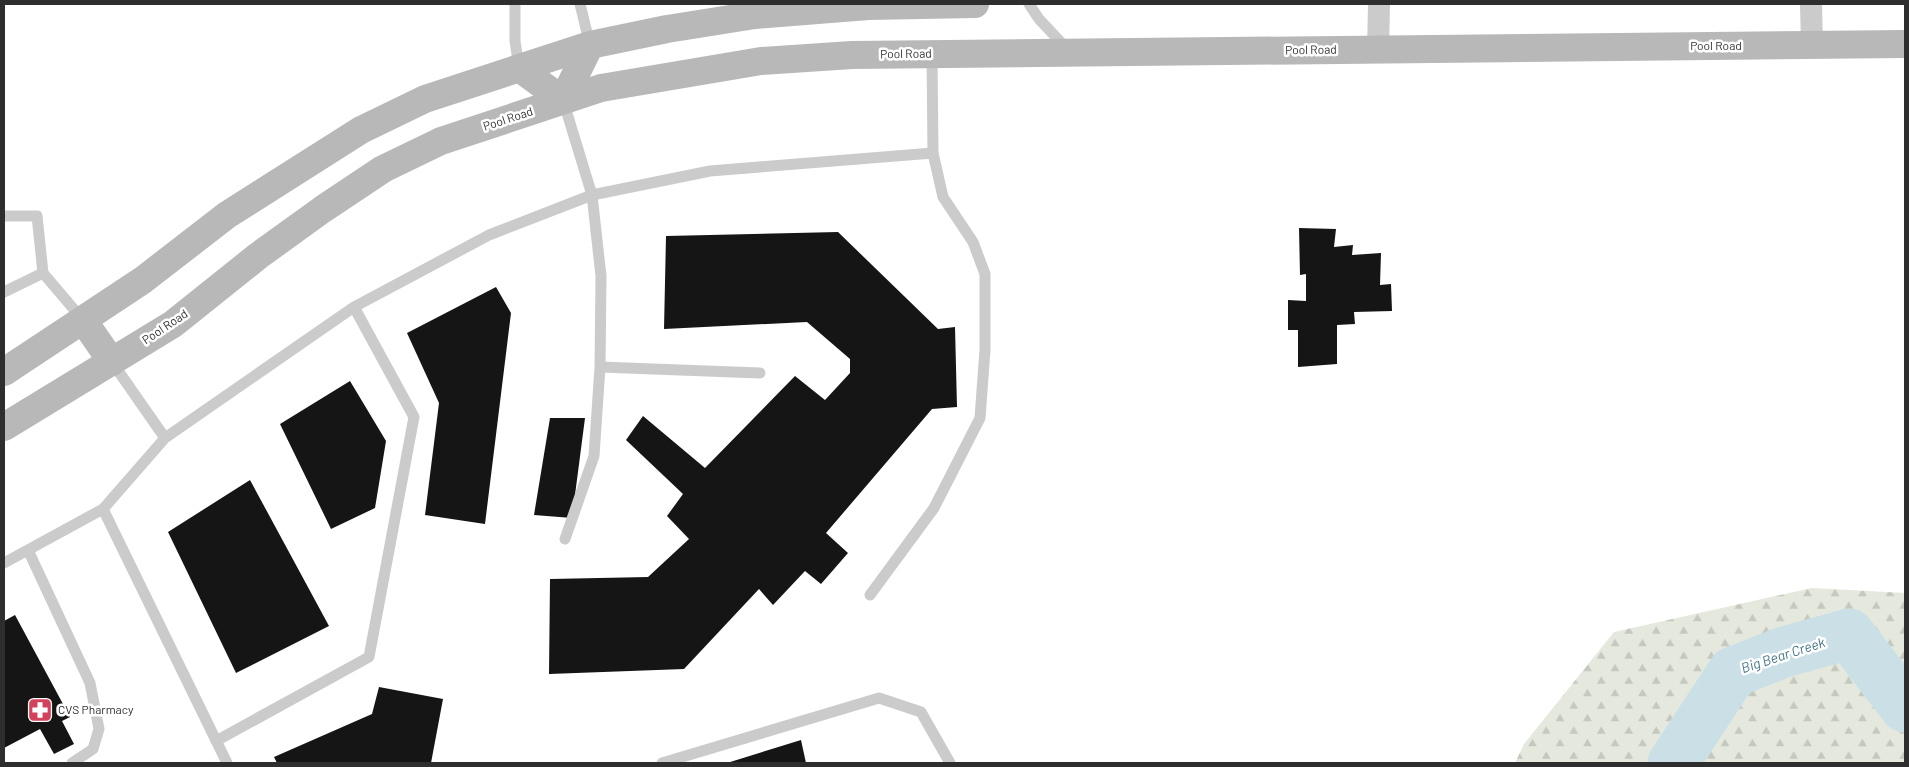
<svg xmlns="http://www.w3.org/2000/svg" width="1909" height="767" font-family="Barlow,sans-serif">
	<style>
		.forest { fill: url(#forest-firs) }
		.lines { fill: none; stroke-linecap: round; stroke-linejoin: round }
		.river { stroke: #cbdfe7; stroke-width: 51 }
		.building { fill: #151515 }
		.service { stroke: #cbcbcb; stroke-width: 11 }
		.minor { stroke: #cbcbcb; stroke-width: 22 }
		.secondary { stroke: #b8b8b8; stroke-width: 28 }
		.labels { text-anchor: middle; stroke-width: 5; stroke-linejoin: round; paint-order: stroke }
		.street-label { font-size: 12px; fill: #2e2e2e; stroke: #fff }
		.poi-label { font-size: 12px; fill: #2e2e2e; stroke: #fff; text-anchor: start }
		.water-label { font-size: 14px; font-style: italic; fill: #457487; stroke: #fff }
	</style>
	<defs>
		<pattern id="forest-firs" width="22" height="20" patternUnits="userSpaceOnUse" patternTransform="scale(1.25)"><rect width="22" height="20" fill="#e5e9dd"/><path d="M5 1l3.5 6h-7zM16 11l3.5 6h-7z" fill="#c5c8be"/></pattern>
	</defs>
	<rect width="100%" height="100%" fill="#fff"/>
	<path class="forest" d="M1812,588L1905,593V763H1515L1524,744L1614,632Z"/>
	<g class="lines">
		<path class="river" d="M1673,763L1733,672L1784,652L1849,634L1905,707"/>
	</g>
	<path class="building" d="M1299,228L1336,229L1334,247L1353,245L1352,255L1381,253L1380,285L1391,284L1392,311L1354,312L1355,324L1337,325V364L1298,367V330H1288V300L1306,301V274L1300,275Z
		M838,232L938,329L955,327L957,407L932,409L826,533L848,553L821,584L805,571L773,605L759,589L684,669L549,674L550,579L648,577L689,539L667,516L683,494L626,440L643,416L705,468L795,376L825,400L850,373V359L807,322L664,329L666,236Z
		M496,287L511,313L485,524L425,515L439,403L407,333Z
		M350,381L386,441L375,508L331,529L280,424Z
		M550,418H585L572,518L534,515Z
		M250,480L329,626L236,673L168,532Z
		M15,615L70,717L62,721L74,744L54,754L40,729L4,748V621Z
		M379,687L443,699L431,763H277L274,757L372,714Z
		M801,740L806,763H727Z"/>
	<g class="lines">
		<path class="service" d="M515,4V41L519,68
			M580,4L590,45
			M1029,4L1039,19L1068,50
			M4,216H37L43,273L83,320
			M4,292L43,273
			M600,367L760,373
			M165,438L354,307L489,235L592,195L563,100
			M103,509L165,438L112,362
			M565,539L594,456L600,367L601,276L592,195L710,171L933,153
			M28,550L90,683L99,729L93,749L72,763
			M4,563L103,509L227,763
			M870,595L934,508L980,418L985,350V274L973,242L943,197L933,153L932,54
			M216,741L369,657L414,417L354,307
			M662,763L879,698L921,712L950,763"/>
		<path class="minor" d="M1811,4L1812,46
			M1378,50L1379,4"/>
		<path class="secondary" d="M519,68L563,100
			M563,100L590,45
			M83,320L112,362
			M4,372L143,280L227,215L361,130L425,99L590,45L667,29L755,15L868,6L975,4
			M4,427L173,324L258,256L323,209L383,169L441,141L601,88L761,61L852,55L1905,44"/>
	</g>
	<defs>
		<symbol id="pharmacy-square" viewBox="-11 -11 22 22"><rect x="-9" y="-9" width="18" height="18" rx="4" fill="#d2425c" stroke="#fff"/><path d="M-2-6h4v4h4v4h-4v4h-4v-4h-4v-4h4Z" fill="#fff"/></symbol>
	</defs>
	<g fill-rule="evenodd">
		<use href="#pharmacy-square" x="26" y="696" width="28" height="28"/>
	</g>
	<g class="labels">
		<g class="street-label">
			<text x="1716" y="50">Pool Road</text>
			<text transform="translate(1311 50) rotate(-1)" y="4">Pool Road</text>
			<text transform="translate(906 54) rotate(-1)" y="4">Pool Road</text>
			<text transform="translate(508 119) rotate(-18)" y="4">Pool Road</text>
			<text transform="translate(165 327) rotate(-34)" y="4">Pool Road</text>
		</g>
		<g class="poi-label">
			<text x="58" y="714">CVS Pharmacy</text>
		</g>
		<g class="water-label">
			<text transform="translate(1783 655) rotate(-18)" y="5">Big Bear Creek</text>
		</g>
	</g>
	<rect width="1909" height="767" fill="none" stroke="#2e2e2e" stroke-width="10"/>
</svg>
